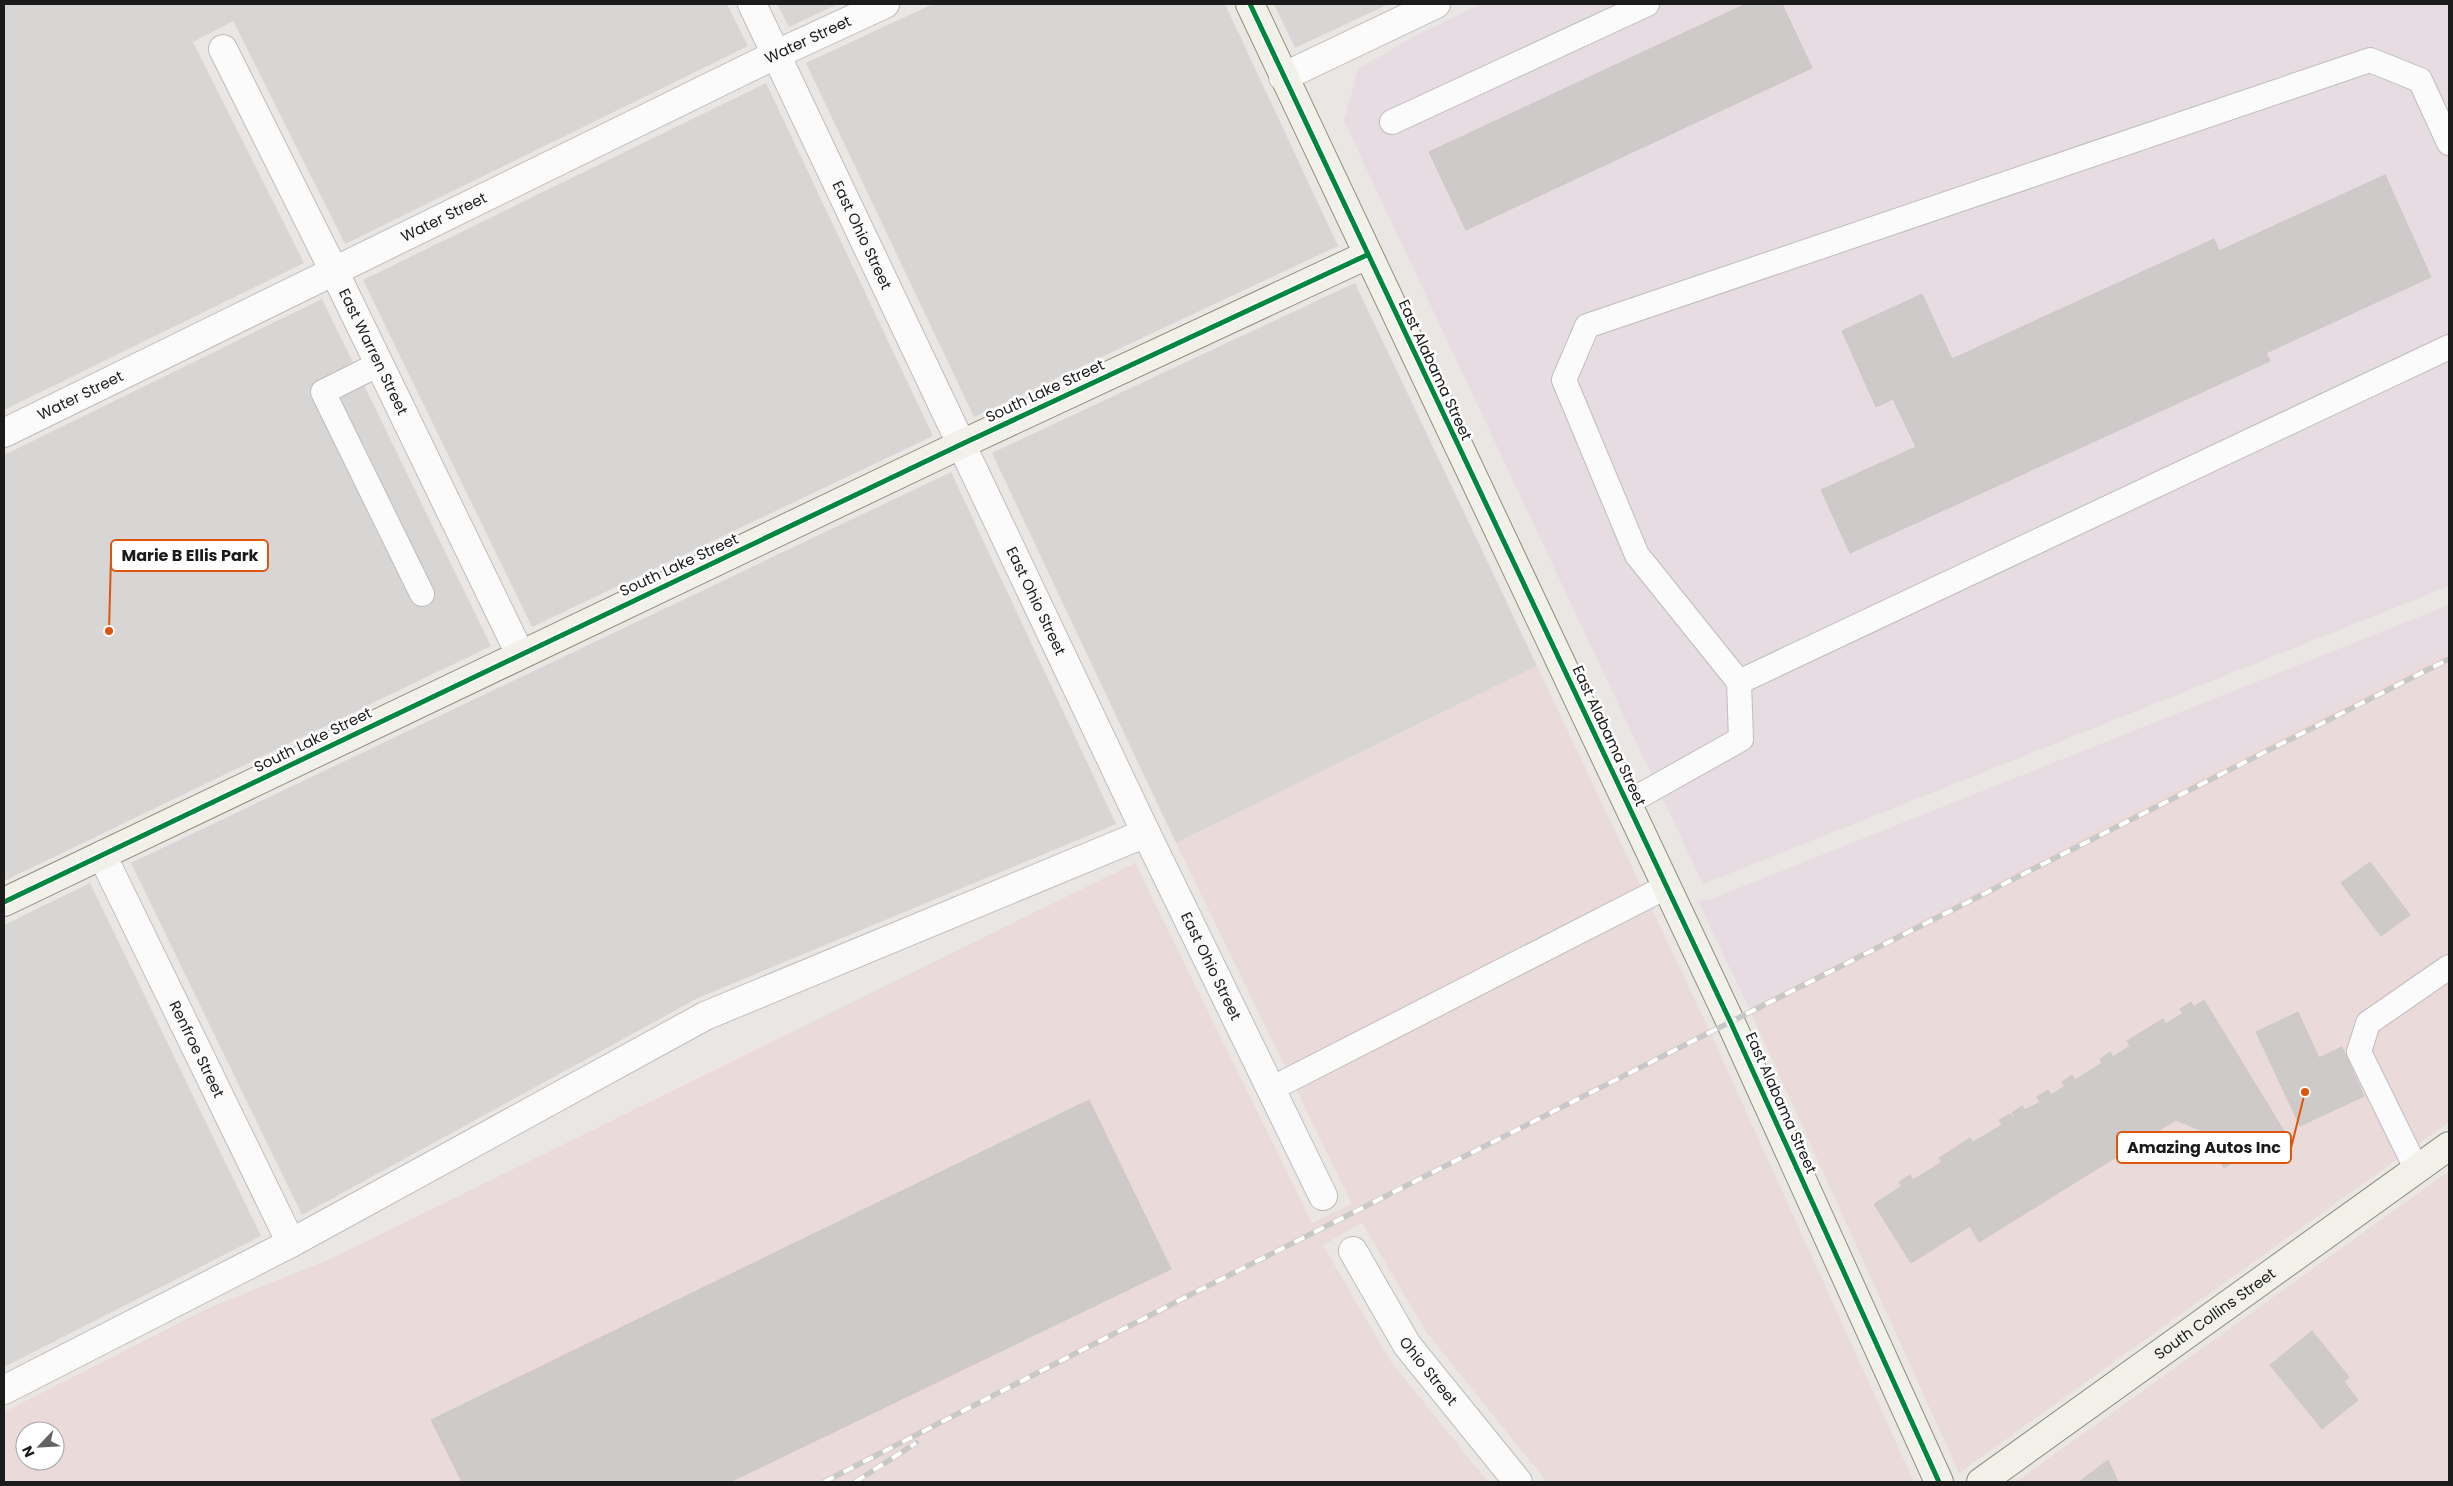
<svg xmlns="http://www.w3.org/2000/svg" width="2453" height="1486" font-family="Poppins,sans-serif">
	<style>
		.residential { fill: #d8d6d5 }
		.commercial { fill: #eadbda; fill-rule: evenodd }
		.industrial { fill: #e6dce2 }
		.building { fill: #cecac9; stroke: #ccc8c5 }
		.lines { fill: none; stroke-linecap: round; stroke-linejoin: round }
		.lane-casing { stroke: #bfbdbc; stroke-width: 26 }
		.street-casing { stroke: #bfbdbc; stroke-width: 30 }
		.secondary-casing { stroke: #908f7e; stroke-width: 30 }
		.lane { stroke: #fcfbfb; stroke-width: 24 }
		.street { stroke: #fcfbfb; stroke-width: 28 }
		.secondary { stroke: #f1f0e9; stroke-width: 28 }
		.rail-casing { stroke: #c9c8c8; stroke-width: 5.5 }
		.rail { stroke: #fff; stroke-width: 4; stroke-dasharray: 11; stroke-linecap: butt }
		.cycleway-casing { stroke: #fff; stroke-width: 8 }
		.cycleway { stroke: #00873e; stroke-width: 5 }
		.labels { text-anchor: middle; stroke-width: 5; stroke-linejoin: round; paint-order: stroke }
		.street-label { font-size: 15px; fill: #1b1b1b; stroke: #fff }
		.leader { fill: none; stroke: #de560d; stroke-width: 2 }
		.callout-dot { fill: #de560d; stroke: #fff; stroke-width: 2 }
		.callout { fill: #fff; stroke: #de560d; stroke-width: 2 }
		.callout-label { font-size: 16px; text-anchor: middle; font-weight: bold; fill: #1b1b1b }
	</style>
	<rect width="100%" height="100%" fill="#e9e6e3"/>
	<path class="residential" d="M4,4H727L748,46L345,244L233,21L193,42L304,263L4,410Z
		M777,4H838L789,27Z
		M933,4H1225L1338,246L974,417L806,63Z
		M1274,4H1389L1295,48Z
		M766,83L933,436L532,627L363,280Z
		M1355,283L1537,666L1176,843L992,453Z
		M322,299L491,646L4,881V455Z
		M951,472L1116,824L698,998L302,1215L131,863Z
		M90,883L261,1236L4,1367V925Z"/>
	<path class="commercial" d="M2449,650V1122L1959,1473L1749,1008Z
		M1537,666L1710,1032L1914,1482H1547L1427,1333L1362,1223L1323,1245L1389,1359L1488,1482H4V1412L209,1308L337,1256L1135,863L1312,1223L1352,1204L1176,843ZM25,1431H55V1461H25Z
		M2449,1171V1482H2016Z"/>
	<path class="industrial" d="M1482,4H2449V586L1703,884L1344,121L1358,69L1419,34Z
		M2449,605V650L1749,1008L1698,901L1709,900Z"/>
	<path class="building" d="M1746,4H1782L1812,68L1466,230L1429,152Z
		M2385,175L2431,277L2266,353L2270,361L1850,553L1821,490L1916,447L1893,399L1876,407L1842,331L1922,294L1952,359L2214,239L2219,251Z
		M2370,862L2410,915L2381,936L2341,883Z
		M2204,1000L2284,1131L2224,1168L2200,1130L2176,1120L1979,1242L1970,1226L1911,1263L1874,1204L1902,1186L1899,1182L1910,1175L1913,1180L1942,1162L1939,1158L1970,1138L1973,1142L2002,1125L1999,1120L2010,1114L2013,1118L2015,1117L2012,1113L2022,1106L2025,1110L2040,1102L2037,1097L2048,1090L2051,1095L2065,1086L2062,1082L2072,1075L2075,1080L2102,1063L2100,1059L2110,1052L2113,1057L2130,1046L2127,1041L2163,1019L2166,1024L2183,1013L2180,1009L2191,1002L2194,1007Z
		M2298,1012L2319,1058L2342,1047L2364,1096L2300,1126L2256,1032Z
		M1089,1100L1171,1269L730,1482H462L431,1420Z
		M2312,1331L2349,1377L2344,1382L2358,1400L2322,1429L2270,1365Z
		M2108,1460L2118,1482H2079Z"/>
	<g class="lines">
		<defs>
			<path id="lane" d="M1392,122L1647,4
				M379,364L323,392L422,594
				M1739,682L2449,347
				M1627,803L1741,739L1739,682L1637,555L1564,380L1587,326L2370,60L2420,80L2449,143
				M1271,1089L1666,887
				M2417,1170L2359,1052L2368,1023L2449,967"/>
			<g id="street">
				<path id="s1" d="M752,4L1146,833L1323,1196"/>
				<path id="s2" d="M223,49L334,271L520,654"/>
				<path d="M1283,77L1436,4"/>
				<path id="s3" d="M4,433L777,54L885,4"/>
				<path id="s4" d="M102,855L291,1243"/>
				<path id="s5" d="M1353,1251L1407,1345L1518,1482"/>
				<path d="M4,1390L291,1243L705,1016L1146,833"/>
			</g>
			<g id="secondary">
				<path d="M1250,4L1731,1023L1939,1482"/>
				<path d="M4,902L962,444L1367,255"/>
				<path id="s6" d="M1981,1482L2449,1146"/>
			</g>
		</defs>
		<use href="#lane" class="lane-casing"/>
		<use href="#street" class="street-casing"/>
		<use href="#secondary" class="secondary-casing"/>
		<use href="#lane" class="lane"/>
		<use href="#street" class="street"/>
		<use href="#secondary" class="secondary"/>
		<defs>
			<path id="rail" d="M824,1482L1180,1300L2449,659
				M855,1482L916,1443"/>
		</defs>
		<use href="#rail" class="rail-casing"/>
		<use href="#rail" class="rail"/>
		<defs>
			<path id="cycleway" d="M1250,4L1731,1023L1939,1482
				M4,902L962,444L1367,255"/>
		</defs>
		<use href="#cycleway" class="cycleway-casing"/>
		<use href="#cycleway" class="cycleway"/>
	</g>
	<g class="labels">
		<g class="street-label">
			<text dy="5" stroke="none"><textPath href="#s3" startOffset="895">Water Street</textPath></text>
			<text dy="5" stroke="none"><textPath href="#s3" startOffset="490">Water Street</textPath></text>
			<text dy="5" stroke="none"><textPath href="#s1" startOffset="256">East Ohio Street</textPath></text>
			<text dy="5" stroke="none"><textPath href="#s2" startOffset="338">East Warren Street</textPath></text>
			<text transform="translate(1435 370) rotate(65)" y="5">East Alabama Street</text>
			<text transform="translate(1045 391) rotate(-25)" y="5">South Lake Street</text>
			<text dy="5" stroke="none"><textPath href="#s3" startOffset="85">Water Street</textPath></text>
			<text transform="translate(679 565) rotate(-25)" y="5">South Lake Street</text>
			<text dy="5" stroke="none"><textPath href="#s1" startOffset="661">East Ohio Street</textPath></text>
			<text transform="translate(1609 736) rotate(65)" y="5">East Alabama Street</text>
			<text transform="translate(313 740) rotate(-26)" y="5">South Lake Street</text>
			<text dy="5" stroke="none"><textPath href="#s1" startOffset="1066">East Ohio Street</textPath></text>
			<text dy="5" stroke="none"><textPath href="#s4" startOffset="216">Renfroe Street</textPath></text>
			<text transform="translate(1781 1103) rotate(66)" y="5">East Alabama Street</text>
			<text dy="5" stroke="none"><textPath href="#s6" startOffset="288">South Collins Street</textPath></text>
			<text dy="5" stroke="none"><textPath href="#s5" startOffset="142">Ohio Street</textPath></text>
		</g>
	</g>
	<path class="leader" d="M109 631L111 556M2305 1092L2291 1148"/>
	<g class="callout-dot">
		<circle cx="109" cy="631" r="5"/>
		<circle cx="2305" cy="1092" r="5"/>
	</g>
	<g class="callout">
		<rect x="111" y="540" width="157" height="31" rx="5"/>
		<rect x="2117" y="1132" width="174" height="31" rx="5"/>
	</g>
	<g class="callout-label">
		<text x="190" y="561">Marie B Ellis Park</text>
		<text x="2204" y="1153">Amazing Autos Inc</text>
	</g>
	<rect width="2453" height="1486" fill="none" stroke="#1b1b1b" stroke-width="10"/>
	<g transform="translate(40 1446) rotate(245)"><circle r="24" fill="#ffffff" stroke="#a4a4a4"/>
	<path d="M0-4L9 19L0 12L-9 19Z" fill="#636261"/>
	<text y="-8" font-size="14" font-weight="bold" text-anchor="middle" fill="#1b1b1b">N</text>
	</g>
</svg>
